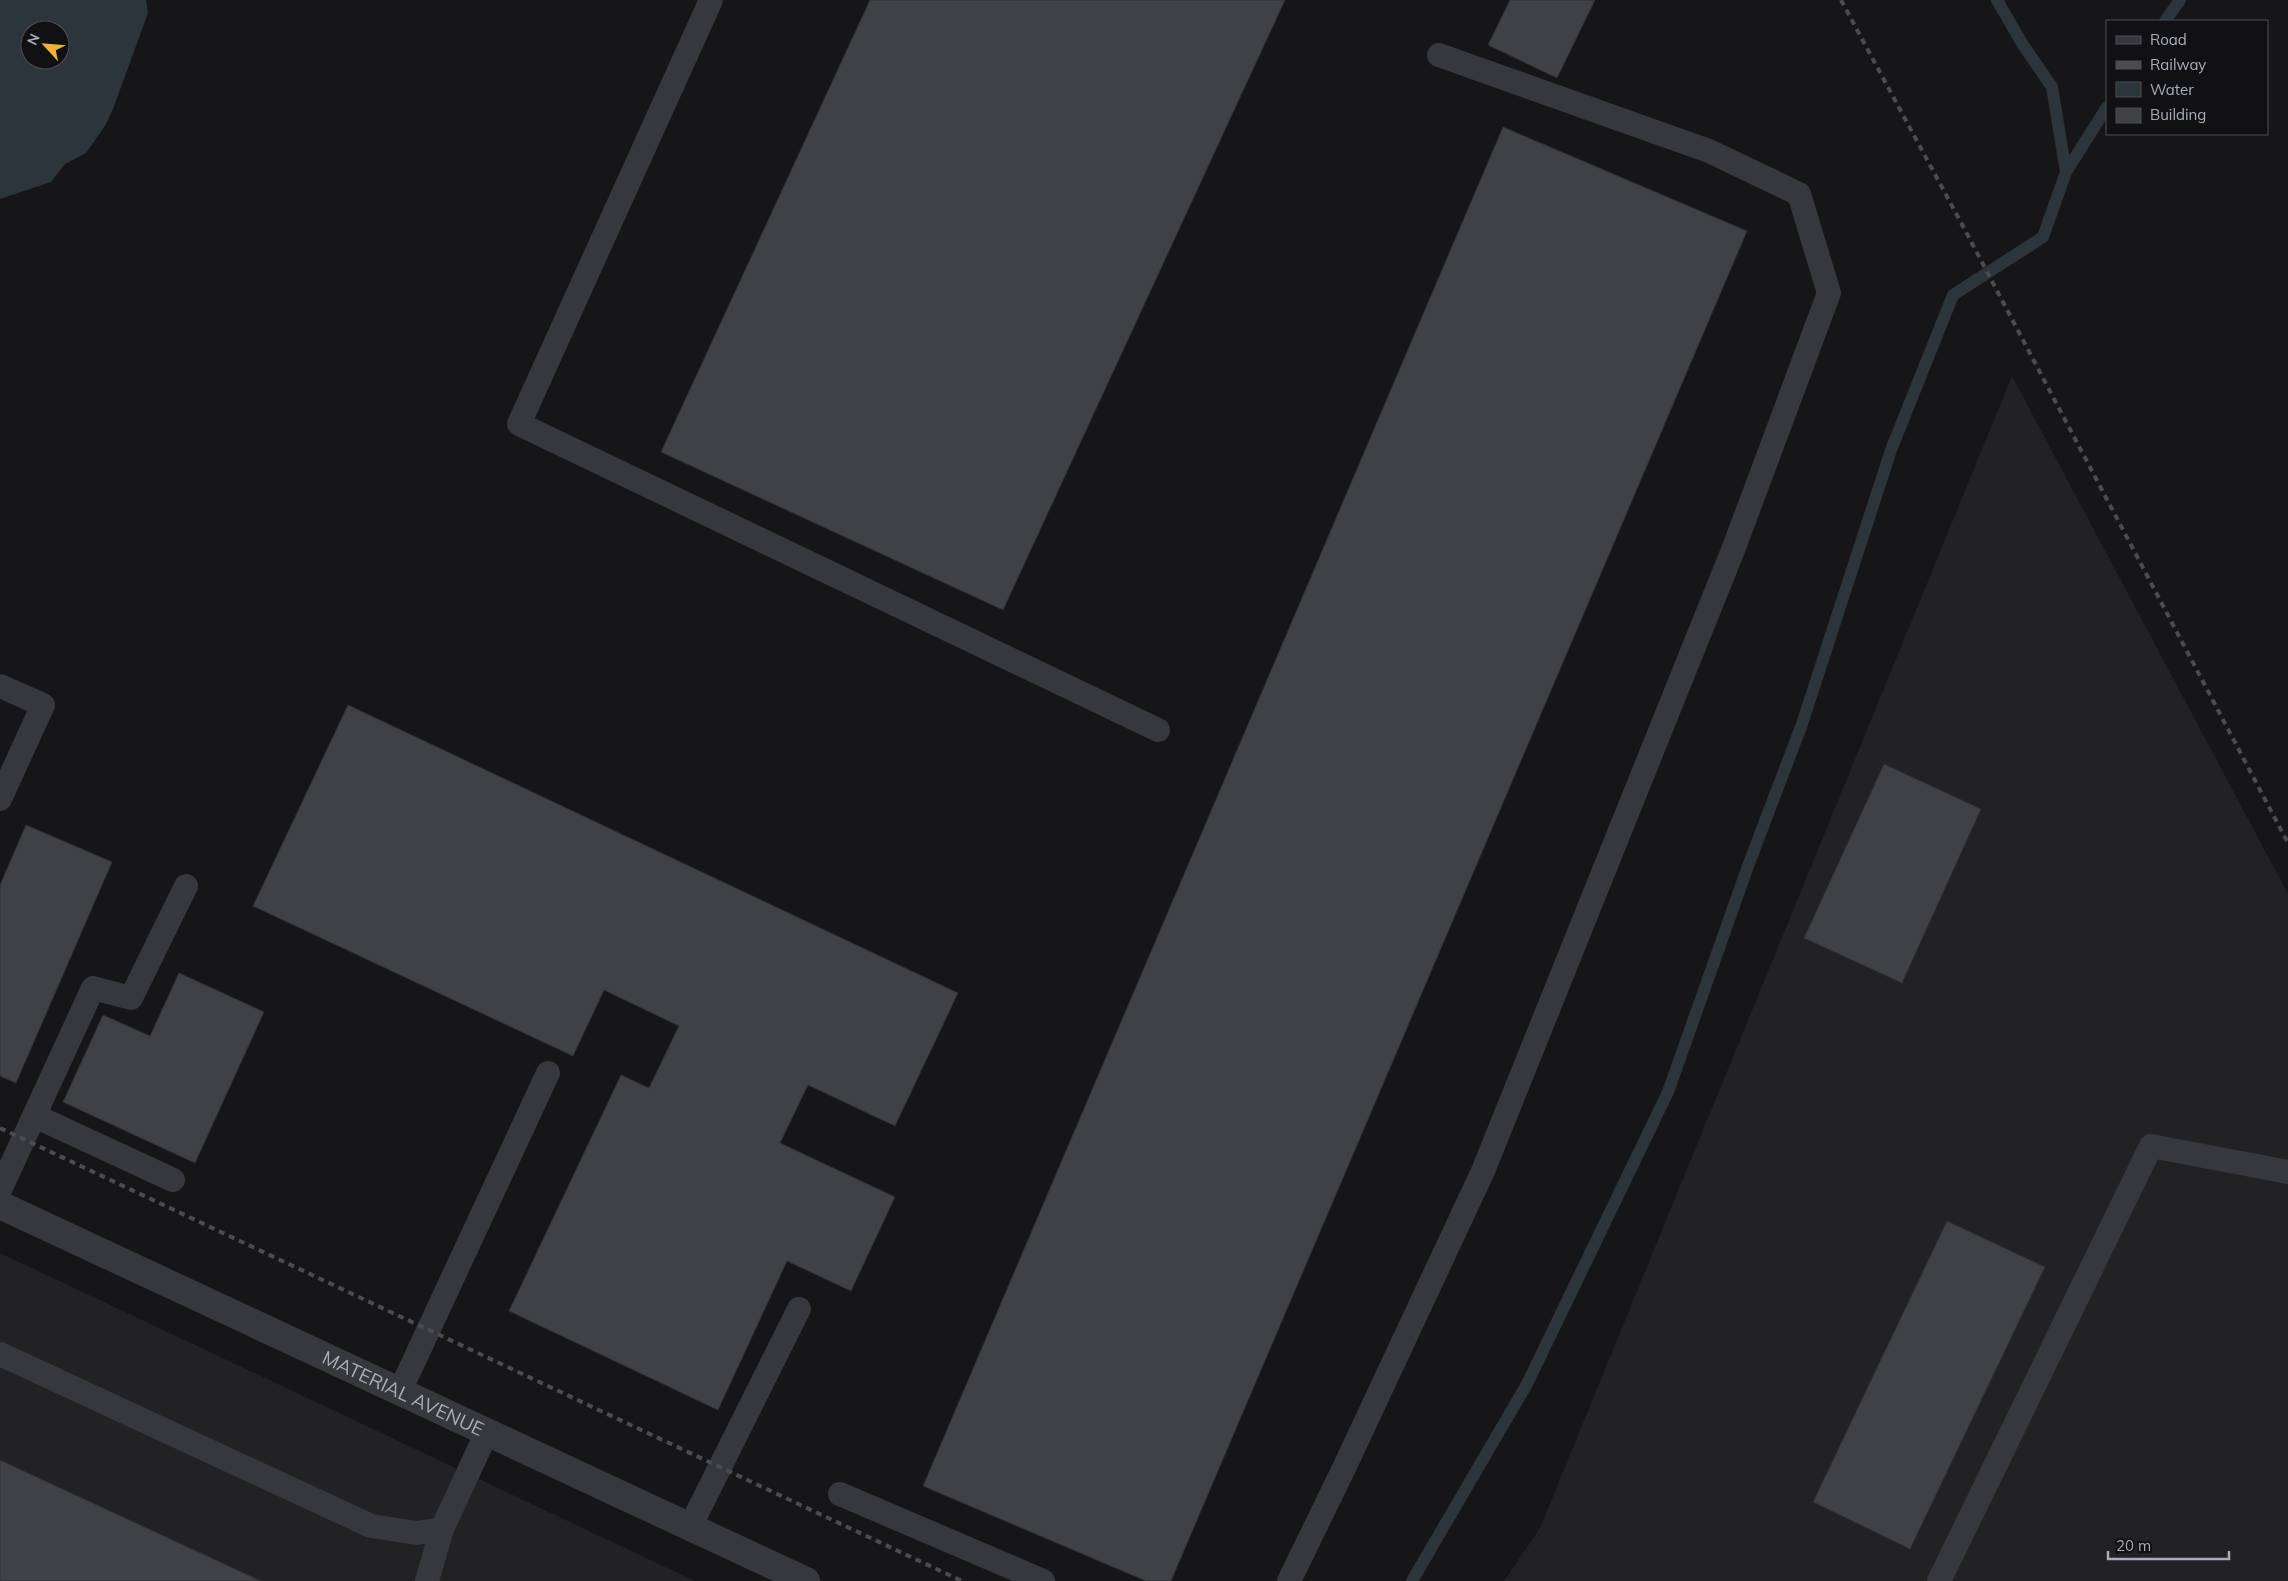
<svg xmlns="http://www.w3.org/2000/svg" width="2288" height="1581" font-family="Mulish,sans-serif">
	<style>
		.built { fill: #222225 }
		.water { fill: #2c353c; fill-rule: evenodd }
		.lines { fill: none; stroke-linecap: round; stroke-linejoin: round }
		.stream { stroke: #2c353c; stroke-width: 12 }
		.building { fill: #404145; stroke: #303034 }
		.service { stroke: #37383d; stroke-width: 24 }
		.minor { stroke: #37383d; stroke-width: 28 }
		.rail { stroke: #4a4c52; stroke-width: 4; stroke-dasharray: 6 5; stroke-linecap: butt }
		.labels { text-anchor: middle; stroke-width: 4; stroke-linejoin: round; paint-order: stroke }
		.street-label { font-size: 19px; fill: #a8adb8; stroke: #111113 }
	</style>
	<rect width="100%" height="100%" fill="#161618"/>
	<path class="built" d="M2012,376L2288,894V1581H1504L1540,1528Z
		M0,1253L695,1581H0Z"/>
	<path class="water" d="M0,0H146L148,13L113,109L105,126L86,153L65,164L51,182L0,199ZM30,30H60V60H30Z"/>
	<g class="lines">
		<path class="stream" d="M1997,0L2023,45L2052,87L2066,172
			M2165,21L2180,0
			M1412,1581L1527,1384L1668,1092L1748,866L1802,724L1891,450L1953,295L2043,237L2066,172L2107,107"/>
	</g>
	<path class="building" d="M870,0H1285L1003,610L661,452Z
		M1510,0H1595L1557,78L1488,45Z
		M1503,127L1747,231L1171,1581H1146L923,1486Z
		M348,705L958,993L895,1126L808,1085L780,1143L895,1197L851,1291L787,1261L718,1410L509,1311L621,1075L649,1088L679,1026L604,990L573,1056L253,906Z
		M1884,764L1981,809L1902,983L1804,938Z
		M26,825L112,862L16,1083L0,1076V885Z
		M179,973L264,1012L195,1163L63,1102L103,1015L150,1036Z
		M1947,1221L2045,1267L1910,1549L1813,1502Z
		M0,1460L261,1581H0Z"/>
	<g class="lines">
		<path class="service" d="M711,0L519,424L1158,730
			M0,686L43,705L0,799
			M35,1116L173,1180
			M0,1190L93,988L131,998L186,886
			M0,1354L371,1526L417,1533L442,1529L487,1432
			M400,1391L548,1073
			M840,1494L1043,1581
			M690,1527L799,1309
			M427,1581L442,1529
			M1289,1581L1345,1466L1483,1171L1733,550L1829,293L1799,194L1709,151L1439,55
			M1939,1581L2151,1146L2288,1172"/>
		<path class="minor" id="s1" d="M0,1205L806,1581"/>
		<path class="rail" d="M1841,0L1965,230L2288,843
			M0,1128L962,1581"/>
	</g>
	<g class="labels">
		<g class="street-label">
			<text dy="7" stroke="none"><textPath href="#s1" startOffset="445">MATERIAL AVENUE</textPath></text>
		</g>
	</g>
	<rect x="2106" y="20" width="162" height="115" fill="#111113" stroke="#4d4f55"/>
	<rect x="2116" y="36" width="25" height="8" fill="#37383d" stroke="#4d4f55"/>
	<text x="2150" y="45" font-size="15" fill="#a8adb8">Road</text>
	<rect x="2116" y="61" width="25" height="8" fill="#4a4c52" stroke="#4d4f55"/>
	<text x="2150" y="70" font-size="15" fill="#a8adb8">Railway</text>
	<rect x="2116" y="82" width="25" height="15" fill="#2c353c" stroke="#4d4f55"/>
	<text x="2150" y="95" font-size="15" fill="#a8adb8">Water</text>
	<rect x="2116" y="108" width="25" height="15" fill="#404145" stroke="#4d4f55"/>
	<text x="2150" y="120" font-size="15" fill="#a8adb8">Building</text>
	<g transform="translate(45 45) rotate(296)"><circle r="24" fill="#111113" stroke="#4d4f55"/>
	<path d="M0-4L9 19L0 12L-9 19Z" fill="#f2b134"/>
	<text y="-8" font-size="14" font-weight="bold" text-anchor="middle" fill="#a8adb8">N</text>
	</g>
	<path d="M2108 1551v8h121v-8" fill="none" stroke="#a8adb8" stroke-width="2.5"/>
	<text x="2116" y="1551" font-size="15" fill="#a8adb8" stroke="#111113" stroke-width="4" paint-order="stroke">20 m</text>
</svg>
